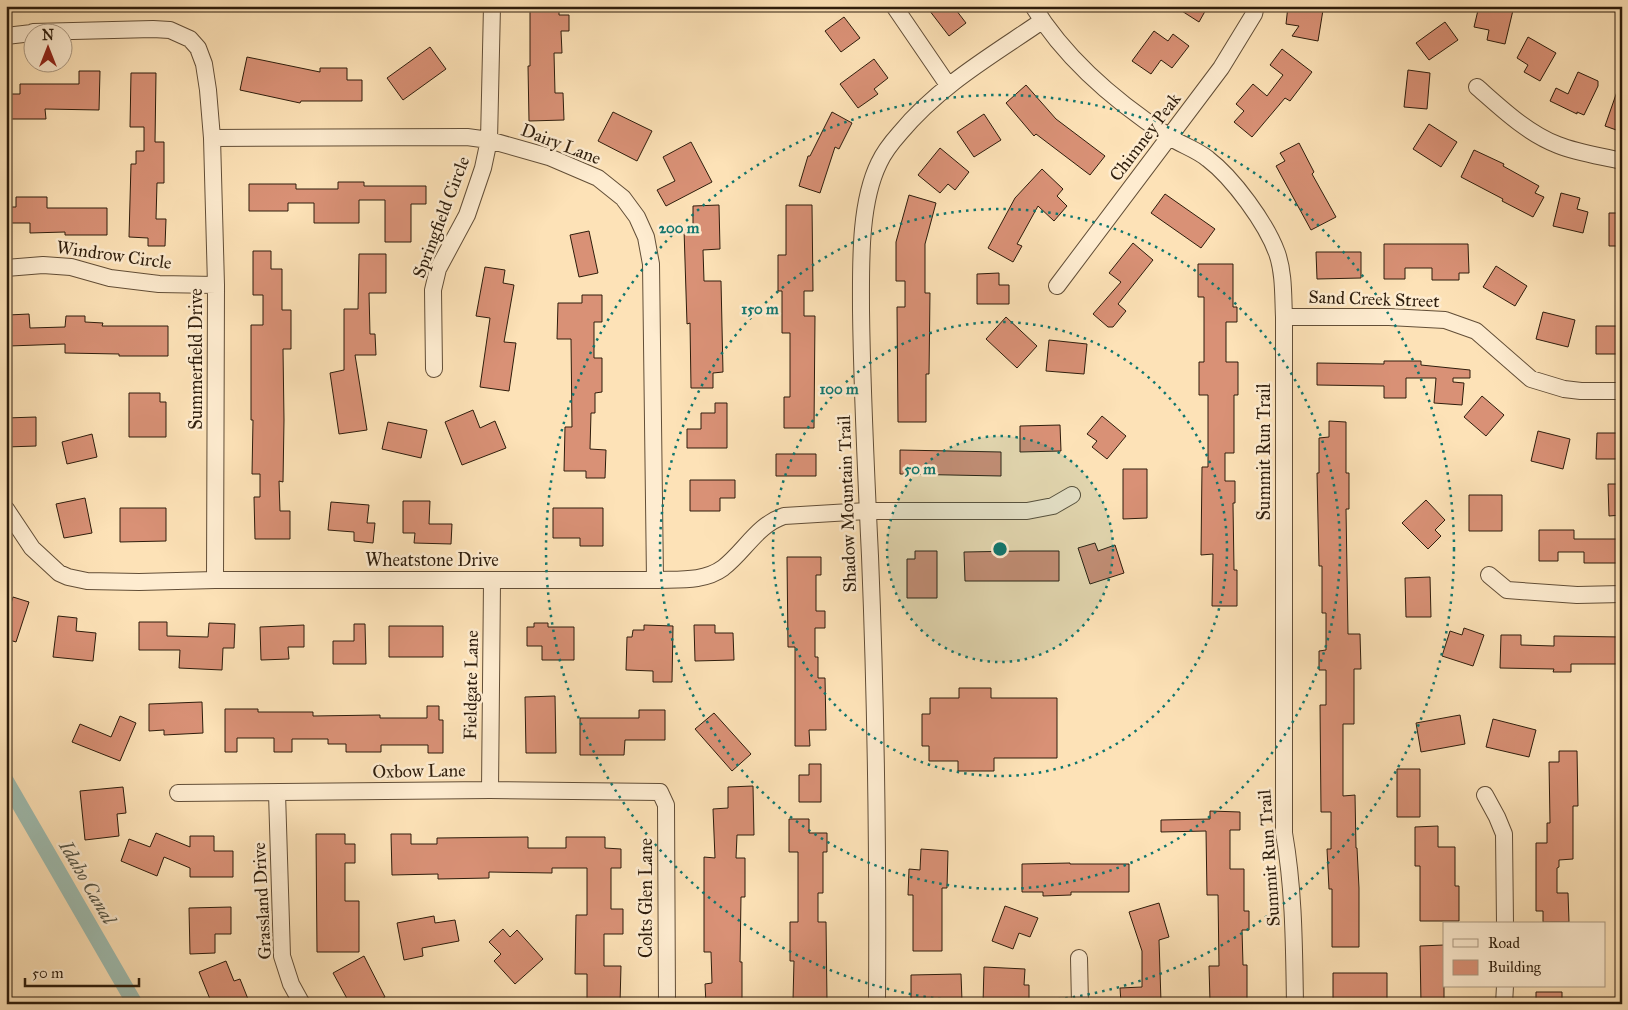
<svg xmlns="http://www.w3.org/2000/svg" width="1628" height="1010" font-family="'IM FELL Great Primer',serif">
	<style>
		.lines { fill: none; stroke-linecap: round; stroke-linejoin: round }
		.canal { stroke: #9fbdb1; stroke-width: 16 }
		.building { fill: #d99176; stroke: #2e1d0c }
		.street-casing { stroke: #624e37; stroke-width: 18 }
		.street { stroke: #feecd0; stroke-width: 16 }
		.ring { fill: none; stroke: #0f766e; stroke-width: 2.5; stroke-dasharray: 2.5 5 }
		.labels { text-anchor: middle; stroke-width: 5; stroke-linejoin: round; paint-order: stroke }
		.street-label { font-size: 18px; fill: #2e1d0c; stroke: #feecd0 }
		.water-label { font-size: 19px; font-style: italic; fill: #565546; stroke: #feecd0 }
		.centre { fill: #0f766e; stroke: #feecd0; stroke-width: 2.5 }
		.ring-label { font-size: 15px; text-anchor: middle; font-weight: bold; fill: #0f766e; stroke: #feecd0; stroke-width: 5; stroke-linejoin: round; paint-order: stroke }
	</style>
	<rect width="100%" height="100%" fill="#fde2b7"/>
	<filter id="stains"><feTurbulence type="fractalNoise" baseFrequency=".004" numOctaves="4"/><feColorMatrix values="0 0 0 0 .2 0 0 0 0 .09 0 0 0 0 .02 0 0 0 .5 -.17"/></filter>
	<radialGradient id="worn" r=".72"><stop offset=".6" stop-color="#630" stop-opacity="0"/><stop offset="1" stop-color="#630" stop-opacity=".3"/></radialGradient>
	<g class="lines">
		<path class="canal" d="M6,781L135,1004"/>
	</g>
	<path class="building" d="M530,6H559V15H569V31H561L562,53H554L555,93H563L564,120L529,121L528,66H530Z
		M926,6H953L966,23L949,36Z
		M1174,6H1208L1199,22Z
		M1288,6H1311L1310,8L1323,10L1318,41L1292,36L1299,26L1286,24Z
		M1479,6H1514L1505,44L1487,40L1489,30L1474,27Z
		M844,17L860,38L841,52L825,31Z
		M1445,22L1458,40L1429,60L1416,43Z
		M1154,31L1168,41L1173,34L1189,46L1172,68L1161,60L1151,74L1132,61Z
		M1528,37L1556,53L1540,81L1524,72L1528,65L1517,58Z
		M430,47L446,69L403,100L387,78Z
		M1282,49L1312,72L1290,101L1285,98L1252,137L1234,122L1244,111L1236,104L1253,84L1267,96L1283,75L1270,65Z
		M247,57L320,72V68H347V80H362V101H301L300,103L240,90Z
		M874,59L888,78L874,89L878,94L858,108L840,84Z
		M1408,70L1430,73L1427,109L1404,107Z
		M79,71H100L99,110L45,109L46,119H6V94H20V84H79Z
		M1578,72L1598,81V86L1584,115L1577,112V114L1550,101L1556,88L1568,94Z
		M131,73H156L155,142H164V183H157L156,219H166L165,246H148V238L129,237L131,164H136V151H144V127H130Z
		M1620,83H1622V132L1605,126Z
		M1026,85L1056,119L1105,156L1090,175L1036,134L1034,136L1006,103Z
		M613,112L652,131L637,161L598,141Z
		M832,112L852,123L839,149L835,147L820,193L799,186L808,156H810Z
		M984,114L1001,140L974,157L957,132Z
		M1429,124L1457,142L1441,167L1413,149Z
		M691,142L712,182L666,206L657,190L675,181L663,157Z
		M1299,143L1314,172L1312,174L1336,217L1311,230L1276,166L1285,161L1280,153Z
		M940,148L969,172L955,190L948,184L940,193L918,175Z
		M1474,150L1504,164L1503,166L1539,186L1535,193L1544,197L1533,217L1502,201L1503,199L1461,177Z
		M1042,169L1063,189L1057,196L1067,206L1054,221L1038,206L1017,244L1022,246L1013,262L988,248L1015,198Z
		M338,182H364V186H426V204H411V242H385V200H359V223H314V203H288V211H249V184H296V189H338Z
		M1561,193L1580,198L1577,209L1588,212L1583,233L1553,226Z
		M1165,194L1215,229L1201,248L1151,213Z
		M909,195L936,203L925,244V293H930L929,374H926V422H898L897,307H905V281H896V242Z
		M16,197H47V208H107V235H65V232L30,233V223H7V207H16Z
		M719,205L720,249L703,250L704,281H721L723,372L713,373V388H691L690,323L687,324L684,229H693V206Z
		M786,205H812L813,291H804V316H815L814,428H784V397H790V333H782V291H778V255H786Z
		M1609,213H1622V246H1609Z
		M589,231L598,273L579,277L570,235Z
		M1133,243L1153,260L1118,304L1126,311L1113,327H1108L1093,314L1121,282L1109,273Z
		M1384,244H1468L1469,273H1459V280H1432V268H1405V279H1384Z
		M253,251H271V269H282V310H291V349H283L284,420L283,482L279,481L280,511H290V539H255L254,497H260V474H252L253,420H251V325H263V295H253Z
		M1316,252H1361V278L1317,279Z
		M359,254H386V293H369L370,334H375L376,355H355L367,430L339,434L330,373L344,370V309H358Z
		M1198,264H1233V307H1237V322H1226V362H1238V395H1234V453H1225V481H1235V503H1233L1234,570H1237V606H1212L1213,554L1201,555L1202,467H1208V395H1199V362H1204V297H1198Z
		M1496,266L1527,286L1515,306L1483,287Z
		M485,267L505,270L503,283L514,285L504,342L516,343L509,391L480,387L490,318L476,316Z
		M999,273V285H1009V304H977V274Z
		M582,295H602V322H594V358H602V392L595,393V413H591L590,449L606,450L605,478H586V471H564L565,427H572L571,339H557L558,303H582Z
		M1543,312L1575,320L1568,347L1536,339Z
		M29,314L30,328L65,327L66,316H85V322L103,323L102,326H168V356H119V354L65,353V344L9,346L8,315Z
		M1006,317L1037,346L1017,368L986,339Z
		M1596,326H1622V354H1596Z
		M1049,340L1087,344L1084,374L1046,371Z
		M1384,361H1421V365L1470,370V378H1453V382L1464,383L1462,405L1434,403L1436,378H1406V398H1384V386L1317,385V363L1384,364Z
		M129,393H160V402H166V437H129Z
		M1482,396L1504,415L1486,436L1464,417Z
		M715,403H727V448H687V429H701V413H715Z
		M473,410L480,428L495,421L506,448L462,465L445,422Z
		M1102,416L1126,436L1107,459L1092,447L1097,441L1087,434Z
		M36,417V446L6,447V418Z
		M1329,421L1346,422V473H1349V509H1346L1348,634H1360L1361,669H1354V724H1343V796L1355,795L1356,848H1357L1359,888V947H1332V889H1329L1327,849H1331V812H1321L1320,705H1326V670H1319V651L1326,650V613H1322V566H1319L1317,473H1319V438L1329,437Z
		M388,422L427,430L421,458L382,449Z
		M1060,425L1061,451L1020,452V426Z
		M1538,431L1570,439L1563,469L1531,461Z
		M1597,433H1622V459H1596Z
		M92,434L97,457L67,464L62,442Z
		M900,450L1001,452V476L900,474Z
		M776,454H816V476H776Z
		M1123,469H1147V518L1123,519Z
		M690,480H735V498H720V511H690Z
		M1608,484H1622V515L1609,516Z
		M1469,495H1502V531H1469Z
		M85,498L92,533L64,538L56,504Z
		M1426,500L1445,520L1435,530L1441,536L1428,549L1402,523Z
		M403,501H430L429,524H452L451,544L414,543L415,533H403Z
		M331,502L369,505L367,523H375L373,543L354,541V532L328,530Z
		M120,508H166V541L120,542Z
		M553,508H603V546H580V538H553Z
		M1539,530H1574V539H1622V563H1584V552H1558V561H1539Z
		M1095,543L1098,551L1115,545L1124,573L1090,584L1078,548Z
		M915,551H937V598H907V559H915Z
		M1021,551H1059V581H965L964,552Z
		M787,557H821V575H816V611H825V628H815V657H818V678H825L826,730H809L810,746H795V647H788Z
		M1430,577L1431,617H1406L1405,578Z
		M13,597L29,602L16,642L6,639V609L9,610Z
		M58,616L77,618L76,631L96,633L93,661L53,657Z
		M139,622H167V636L208,637L209,623L235,624L234,648H223L222,670L179,668L180,650H139Z
		M534,623H548V627H574V660H542V646H527V627H534Z
		M354,624H365L366,664H333V641H354Z
		M304,625V647H288L289,659L261,660L260,627Z
		M644,625L673,626L672,682H653V671L626,670L627,637H632L633,630H644Z
		M694,625H715V633H733L734,660L695,661Z
		M389,626H443V657H389Z
		M1464,628L1484,635L1473,666L1442,656L1450,631L1462,635Z
		M1501,635H1521V645L1554,646V636L1622,637V664H1571V672H1553L1554,669L1500,668Z
		M959,688H991V698H1057V758H994V771H958V761H929V746H922V714H930V698H959Z
		M555,696L556,753H526L525,697Z
		M202,702L203,733L164,735V730L149,731V704Z
		M427,706H439V720H443V753H428V745H381V752H346V744H328V739H292V752H274V738H237V752H225V709H258V712H313V716L380,715V718H427Z
		M639,710H665V740H625L624,755H580V718H639Z
		M714,713L751,754L732,771L695,729Z
		M1460,715L1465,744L1421,752L1416,723Z
		M120,716L136,723L120,761L72,742L80,724L111,737Z
		M1493,719L1536,730L1529,757L1486,747Z
		M1559,751H1577L1578,806H1573V859L1559,860V867L1557,868V893H1568L1569,922H1543V911H1536V843H1547V823H1550L1549,762H1559Z
		M809,764H821V802H799V775H809Z
		M1397,769H1420V817H1397Z
		M753,786L754,835H737L736,858H745V897H741L740,962H742V1002L706,1004L705,984L712,983L711,952H704V857L715,858L713,809L728,808V787Z
		M123,787L126,813L117,814L119,836L85,840L80,791Z
		M1210,811L1240,812V830H1230V869H1244V911H1249V930H1242L1243,965H1247V1001L1210,1002L1209,966H1219L1218,895H1207L1206,831L1161,832V820L1210,819Z
		M789,819H809V833H827V852H823V893H818V922H826L827,1001L793,1000L794,961H790V922H798V852H789Z
		M1438,826V847H1455V886H1459V921H1420V866H1415V827Z
		M156,833L190,847V836H214V851H233V877H190V868L164,857L157,876L121,861L129,839L150,847Z
		M316,834H345V844H355V863H345V901H359V952H317Z
		M391,834H411V844H437V838L528,837V848H566V837H605V848L621,849V868H611V909H623V934H604V966H621L620,1003L587,1002V974H575L576,915H587V868H552V873L489,872V878L438,879V874L392,875Z
		M921,849L948,851L947,888H942V951H913V895H908L909,869L920,870Z
		M1070,863V864H1129V892H1071V895L1043,896V892H1022V864Z
		M1159,903L1169,937L1159,940L1161,1002L1121,1003L1120,988L1142,987V951L1129,912Z
		M1005,906L1038,918L1030,937L1019,933L1013,949L992,941Z
		M231,907V934H215V953L190,954L189,908Z
		M434,916L435,923L455,920L459,941L422,948L423,956L404,960L397,923Z
		M503,929L510,937L517,930L543,959L515,984L494,961L501,954L489,942Z
		M1444,945V1004H1421L1420,946Z
		M364,956L385,997L373,1004H350L333,973Z
		M226,961L234,981L240,979L250,1004H212L199,972Z
		M984,967L1025,969L1024,985H1029V1004L983,1003Z
		M1333,973H1387V999H1333Z
		M961,974L962,1001L911,1002V975Z
		M1536,992H1562V1004H1536Z"/>
	<g class="lines">
		<defs>
			<path id="street" d="M894,6L948,85
				M1033,6C1066,60 1116,102 1168,136C1181,145 1196,149 1208,159C1233,178 1266,223 1277,253C1284,273 1283,296 1284,317V833C1294,890 1294,946 1295,1004
				M33,32L153,29L170,30L190,39L198,48L204,64L208,90L212,138L216,285L215,580
				M6,36L32,33
				M1477,87C1502,109 1527,133 1558,145C1578,153 1601,156 1622,161
				M212,138L467,137L489,140L549,157L598,178L623,198L637,217L646,237L651,264L655,580
				M6,268L43,265L71,267L110,278L159,284L216,285
				M1057,286L1221,68L1254,14L1256,6
				M1284,317H1389L1445,320L1476,331L1531,379L1564,389L1581,391H1622
				M434,369L433,290L438,269L467,215L483,168L489,140L492,6
				M6,509L32,548L59,573L68,577L87,581L139,582L215,580H655C678,579 704,582 723,568C745,551 757,525 784,516L867,511H1027L1053,506L1072,495
				M1489,575L1507,590L1577,595L1622,594
				M490,790L492,581
				M178,793L490,790L660,792L666,805L667,1004
				M277,793L282,956L291,984L302,1004
				M1485,795L1497,817L1504,834L1505,924
				M1079,958L1080,1004
				M877,1004C878,854 876,705 870,556C866,474 862,392 861,310C861,265 859,204 879,163C884,152 892,142 900,133C940,85 991,56 1042,21
				M1504,1004L1505,986"/>
		</defs>
		<use href="#street" class="street-casing"/>
		<use href="#street" class="street"/>
	</g>
	<circle cx="1000" cy="549" r="113" fill="#0f766e" fill-opacity=".12"/>
	<g class="ring">
		<circle cx="1000" cy="549" r="113"/>
		<circle cx="1000" cy="549" r="227"/>
		<circle cx="1000" cy="549" r="340"/>
		<circle cx="1000" cy="549" r="454"/>
	</g>
	<g class="labels">
		<g class="street-label">
			<text transform="translate(1145 137) rotate(-53)" y="6">Chimney Peak</text>
			<text transform="translate(561 144) rotate(21)" y="6">Dairy Lane</text>
			<text transform="translate(441 217) rotate(-69)" y="6">Springfield Circle</text>
			<text transform="translate(114 255) rotate(8)" y="6">Windrow Circle</text>
			<text transform="translate(1374 299) rotate(2)" y="6">Sand Creek Street</text>
			<text transform="translate(196 359) rotate(-90)" y="6">Summerfield Drive</text>
			<text transform="translate(1264 452) rotate(-90)" y="6">Summit Run Trail</text>
			<text transform="translate(847 504) rotate(-92)" y="6">Shadow Mountain Trail</text>
			<text x="432" y="566">Wheatstone Drive</text>
			<text transform="translate(471 685) rotate(-89)" y="6">Fieldgate Lane</text>
			<text transform="translate(419 771) rotate(-1)" y="6">Oxbow Lane</text>
			<text transform="translate(1269 858) rotate(-94)" y="6">Summit Run Trail</text>
			<text transform="translate(646 898) rotate(-90)" y="6">Colts Glen Lane</text>
			<text transform="translate(262 901) rotate(-93)" y="6">Grassland Drive</text>
		</g>
		<g class="water-label">
			<text transform="translate(88 882) rotate(60)" y="7">Idaho Canal</text>
		</g>
	</g>
	<circle cx="1000" cy="549" r="8" class="centre"/>
	<g class="ring-label">
		<text x="679" y="233">200 m</text>
		<text x="760" y="314">150 m</text>
		<text x="839" y="394">100 m</text>
		<text x="920" y="474">50 m</text>
	</g>
	<rect width="1628" height="1010" fill="none" stroke="#fde2b7" stroke-width="25"/>
	<rect x="8" y="8" width="1613" height="995" fill="none" stroke="#2e1d0c" stroke-width="2.5"/>
	<rect x="12" y="12" width="1603" height="985" fill="none" stroke="#2e1d0c"/>
	<rect x="1443" y="922" width="162" height="65" fill="#feecd0" stroke="#ab9982"/>
	<rect x="1453" y="939" width="25" height="8" fill="#feecd0" stroke="#ab9982"/>
	<text x="1488" y="948" font-size="15" fill="#2e1d0c">Road</text>
	<rect x="1453" y="960" width="25" height="15" fill="#d99176" stroke="#ab9982"/>
	<text x="1488" y="972" font-size="15" fill="#2e1d0c">Building</text>
	<g transform="translate(48 48)"><circle r="24" fill="#feecd0" stroke="#ab9982"/>
	<path d="M0-4L9 19L0 12L-9 19Z" fill="#8f2418"/>
	<text y="-8" font-size="14" font-weight="bold" text-anchor="middle" fill="#2e1d0c">N</text>
	</g>
	<path d="M25 978v8h114v-8" fill="none" stroke="#2e1d0c" stroke-width="2.5"/>
	<text x="32" y="978" font-size="15" fill="#2e1d0c" stroke="#feecd0" stroke-width="4" paint-order="stroke">50 m</text>
	<rect width="100%" height="100%" filter="url(#stains)"/>
	<rect width="100%" height="100%" fill="url(#worn)"/>
</svg>
